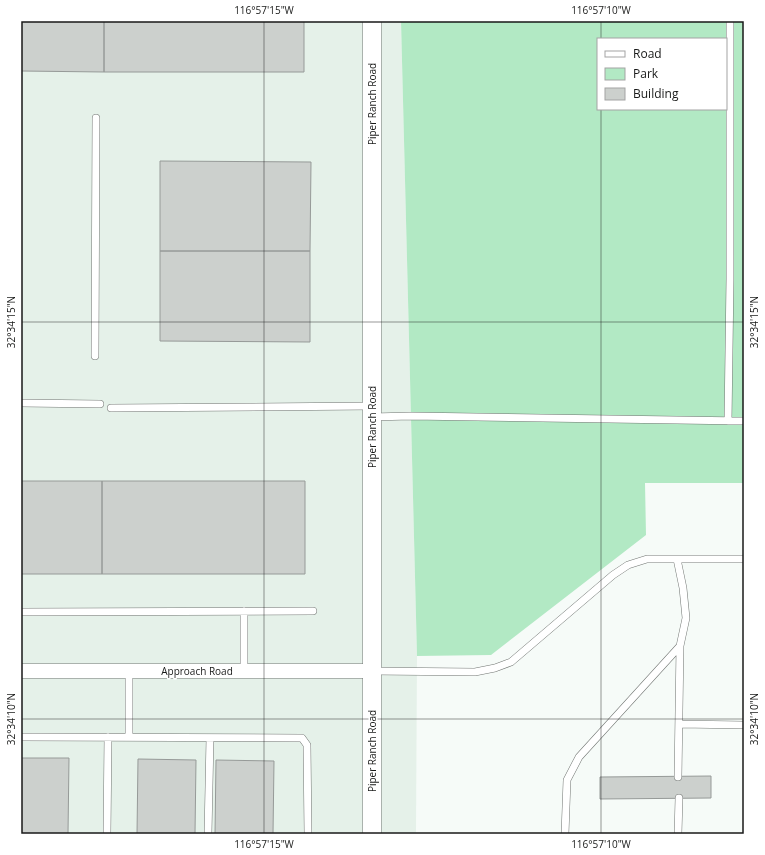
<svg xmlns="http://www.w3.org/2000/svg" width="765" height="855" font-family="'Open Sans',sans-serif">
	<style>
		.built { fill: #e5f1e9 }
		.green { fill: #b2e9c4; fill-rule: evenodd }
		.building { fill: #ccd0cd; stroke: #969a98 }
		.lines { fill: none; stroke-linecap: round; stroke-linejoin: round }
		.service-casing { stroke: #717572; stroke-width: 8 }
		.minor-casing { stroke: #717572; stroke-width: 15 }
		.tertiary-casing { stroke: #717572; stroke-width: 19 }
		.service { stroke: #fff; stroke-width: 7 }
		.minor { stroke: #fff; stroke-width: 14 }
		.tertiary { stroke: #fff; stroke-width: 18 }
		.ticks { fill: none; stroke: #181918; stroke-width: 1; stroke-opacity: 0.45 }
		.labels { text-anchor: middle; stroke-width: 3; stroke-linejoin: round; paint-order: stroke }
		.street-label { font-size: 10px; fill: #181918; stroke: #fff }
		.neatline { fill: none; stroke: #181918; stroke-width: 1.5 }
		.ticks-label { font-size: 10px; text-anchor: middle; fill: #181918 }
	</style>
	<rect width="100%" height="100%" fill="#f6fbf8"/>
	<path class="built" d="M21,21H401L417,656L416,834H21Z"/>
	<path class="green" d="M401,21H744V483H645L646,535L491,655L417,656ZM598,39H726V109H598Z"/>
	<path class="building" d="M21,21H104V72L21,71Z
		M104,21H304V72H104Z
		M160,161L311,162L310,251H160Z
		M160,251H310V342L160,341Z
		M21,481H102V574H21Z
		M102,481H305V574H102Z
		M21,758H69L68,834H21Z
		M138,759L196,760L195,834H137Z
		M216,760L274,761L273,834H215Z
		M711,776V798L600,799V777Z"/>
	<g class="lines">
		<defs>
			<path id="service" d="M95,356L96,118
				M21,403L100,404
				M111,408L372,406
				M372,417L411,416L744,421
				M728,421L730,279V21
				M21,612L313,611
				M129,671V737
				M244,671V611
				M372,671L475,672L495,668L511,662L613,575L628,565L647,559H744
				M679,724L744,725
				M21,737L302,738L307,745L308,834
				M678,777L680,646
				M107,834L108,737
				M208,834L210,738
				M565,834L567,780L579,757L680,646L686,618L683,588L677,559
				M678,834L679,798"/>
			<path id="minor" d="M21,671H372"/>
			<path id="tertiary" d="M372,21V834"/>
		</defs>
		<use href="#service" class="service-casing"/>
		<use href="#minor" class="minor-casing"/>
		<use href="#tertiary" class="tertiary-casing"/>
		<use href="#service" class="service"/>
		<use href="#minor" class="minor"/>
		<use href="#tertiary" class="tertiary"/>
	</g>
	<path class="ticks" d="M264,21V834M601,21V39M601,109V834M21,322H744M21,719H744"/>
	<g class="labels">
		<g class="street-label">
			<text transform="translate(372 104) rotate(-90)" y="4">Piper Ranch Road</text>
			<text transform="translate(372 427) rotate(-90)" y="4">Piper Ranch Road</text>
			<text x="197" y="675">Approach Road</text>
			<text transform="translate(372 751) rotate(-90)" y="4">Piper Ranch Road</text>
		</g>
	</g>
	<rect width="765" height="855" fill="none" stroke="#ffffff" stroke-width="44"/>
	<rect x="597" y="38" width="130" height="72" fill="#ffffff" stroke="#a3a3a3"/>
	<rect x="605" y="51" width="20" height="6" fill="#ffffff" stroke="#a3a3a3"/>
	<text x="633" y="58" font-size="12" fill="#181918">Road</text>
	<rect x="605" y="68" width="20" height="12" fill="#b2e9c4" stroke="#a3a3a3"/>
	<text x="633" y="78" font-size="12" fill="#181918">Park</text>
	<rect x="605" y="88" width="20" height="12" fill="#ccd0cd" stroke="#a3a3a3"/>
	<text x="633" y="98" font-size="12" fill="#181918">Building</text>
	<rect x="22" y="22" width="721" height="811" class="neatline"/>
	<g class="ticks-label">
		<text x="264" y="14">116°57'15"W</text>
		<text x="601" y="14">116°57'10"W</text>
		<text transform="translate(11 322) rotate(-90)" y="4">32°34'15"N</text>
		<text transform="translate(754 322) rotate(-90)" y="4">32°34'15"N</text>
		<text transform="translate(11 719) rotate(-90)" y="4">32°34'10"N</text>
		<text transform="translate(754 719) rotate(-90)" y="4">32°34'10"N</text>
		<text x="264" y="848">116°57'15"W</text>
		<text x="601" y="848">116°57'10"W</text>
	</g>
</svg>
